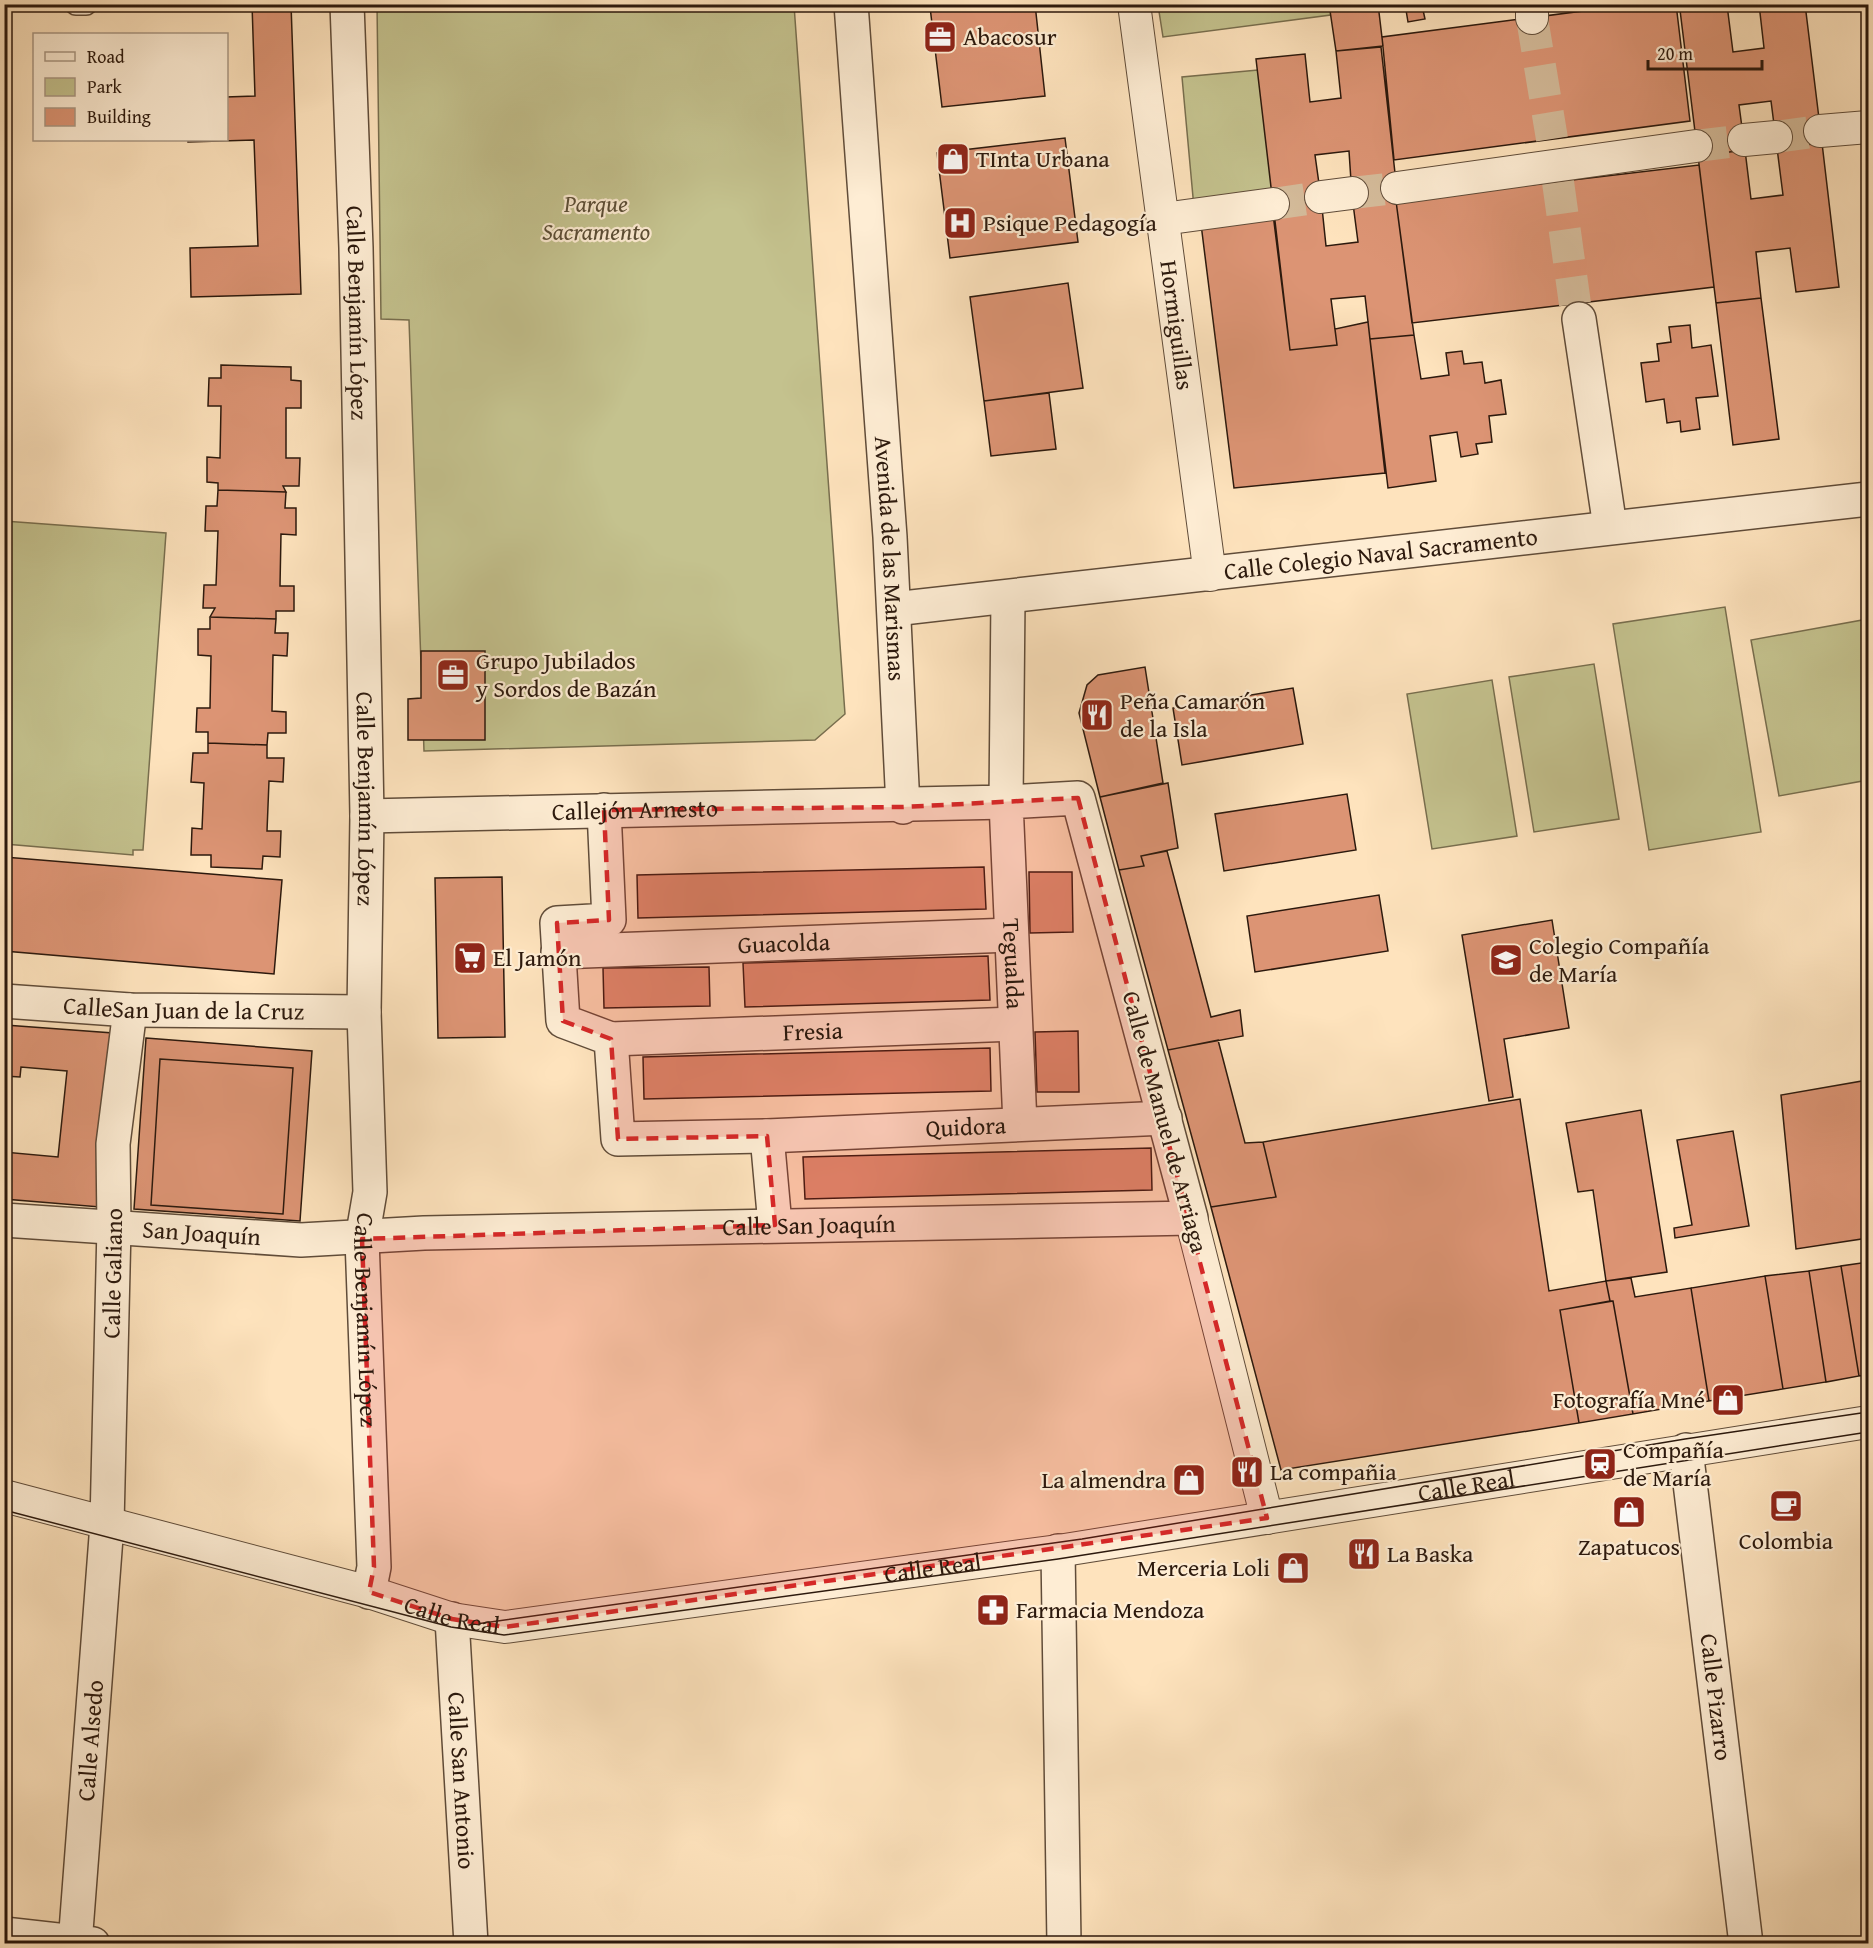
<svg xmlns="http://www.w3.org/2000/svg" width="1873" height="1948" font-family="'Gentium Book Plus',serif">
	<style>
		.green { fill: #c4c28e; stroke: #786e4e; stroke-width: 1.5 }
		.building { fill: #dc9474; stroke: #2c190d; stroke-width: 1.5 }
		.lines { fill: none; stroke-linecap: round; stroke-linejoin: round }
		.pedestrian-tunnel { stroke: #d4bb9a; stroke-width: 32; stroke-dasharray: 32 16; stroke-linecap: butt }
		.service-casing { stroke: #604c39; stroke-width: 24 }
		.pedestrian-casing { stroke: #604c39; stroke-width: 34 }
		.minor-casing { stroke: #604c39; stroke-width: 36 }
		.service { stroke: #feedd4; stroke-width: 21 }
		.pedestrian { stroke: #feedd4; stroke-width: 32 }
		.minor { stroke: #feedd4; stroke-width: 33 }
		.tram { stroke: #2c190d; stroke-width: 1.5 }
		.marked { fill: #d62828; fill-opacity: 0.2; stroke: #d62828; stroke-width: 4.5; stroke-dasharray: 12 8; stroke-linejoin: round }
		.labels { text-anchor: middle; stroke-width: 4.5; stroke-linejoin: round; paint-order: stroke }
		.poi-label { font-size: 24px; fill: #2c190d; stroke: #feedd4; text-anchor: start }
		.park-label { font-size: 24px; font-style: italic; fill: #5a4c34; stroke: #feedd4 }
		.street-label { font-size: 24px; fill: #2c190d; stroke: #feedd4 }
	</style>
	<rect width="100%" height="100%" fill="#fee3bd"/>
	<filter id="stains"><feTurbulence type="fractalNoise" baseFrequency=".00333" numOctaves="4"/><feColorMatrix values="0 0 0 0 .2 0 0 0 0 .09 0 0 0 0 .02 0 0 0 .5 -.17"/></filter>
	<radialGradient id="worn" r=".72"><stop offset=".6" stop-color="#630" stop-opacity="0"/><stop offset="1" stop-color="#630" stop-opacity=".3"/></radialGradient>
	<path class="green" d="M377,4L794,5L845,714L815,740L424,751L409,320L381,319Z
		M1158,5H1337L1338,14L1163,37Z
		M5,63L11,64L5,148L4,63Z
		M1279,68L1291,199L1194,208L1182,77Z
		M4,521L166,533L143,850H133V855L5,844Z
		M1725,607L1761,832L1649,850L1613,624Z
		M1868,619V780L1779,796L1751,640Z
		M1594,664L1619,819L1534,832L1509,677Z
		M1492,680L1517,836L1432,849L1407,694Z"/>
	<path class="building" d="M252,4H291L301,294L191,297L190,248L258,246L254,140L188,142V140H226V97L255,96Z
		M953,4H1035L1045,96L942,107L930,7Z
		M1329,4H1378L1383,46L1336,51Z
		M1405,4H1439L1440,7L1423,10L1425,19L1408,22Z
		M1637,4H1676L1690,121L1394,160L1382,37Z
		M1679,4H1727V5L1680,10Z
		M1759,4H1805L1822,143L1777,148L1771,101L1739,105L1745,150L1698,156L1680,10L1727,5L1733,52L1764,48Z
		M1381,47L1397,191L1352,196L1349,151L1315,155L1321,198L1273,204L1256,59L1305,54L1310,102L1341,98L1336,51Z
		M1065,138L1078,242L950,258L937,153Z
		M1822,143L1839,287L1796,292L1790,248L1756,252L1761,298L1716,303L1698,156L1745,150L1751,199L1783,195L1777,148Z
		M1699,165L1714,287L1412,323L1396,201Z
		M1397,191L1396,201L1414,335L1370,339L1365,296L1331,299L1337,345L1290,350L1273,204L1321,198L1326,246L1358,242L1352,196Z
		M1273,214L1290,350L1337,345L1335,329L1368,322L1385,473L1234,488L1201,224Z
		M1068,283L1083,388L984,401L970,297Z
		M1761,298L1779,439L1733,445L1716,303Z
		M1690,325L1692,348L1711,345L1718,396L1696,398L1700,429L1681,432L1680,421L1667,423L1664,399L1646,402L1641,363L1659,361L1657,344L1671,342L1669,327Z
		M1414,335L1421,379L1449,375L1446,353L1462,351L1464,364L1482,362L1485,383L1501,380L1506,414L1489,416L1492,442L1476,444L1478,454L1461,457L1457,432L1430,436L1436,481L1388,488L1370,339Z
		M221,365L291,367V380L301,381V408H286V458H300L299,486H283L286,492L218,490V483L207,482V457L220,458L221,406H208L209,378H221Z
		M1049,393L1056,449L991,456L984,401Z
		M218,490L286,492L285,508H296V535L281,534L280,586H294V611H276V619L210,617L215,608H203L204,585H216L218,531H205L206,506H217Z
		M210,617L276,619L275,633H288L287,656L273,655L272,711L286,712V733H268L267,745L208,743V732H196L197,708H210L211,656L198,655V629H210Z
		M421,651H485V740H408V699L421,698Z
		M1145,667L1163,783L1100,797L1079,713L1087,685L1098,675Z
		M1293,688L1303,744L1182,765L1173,708Z
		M208,743L267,745V758H284L283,782L269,781L267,831H281L280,857L263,856L262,869L211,867V855H191L192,828L202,829L204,783L191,782L193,753H208Z
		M1168,783L1178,848L1141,856L1144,866L1119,870L1100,797Z
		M1347,794L1356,850L1224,871L1215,814Z
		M1167,851L1211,1017L1240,1010L1243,1036L1168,1050L1119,870L1144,866L1141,856Z
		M4,857L282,880L274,974L4,951Z
		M984,867L986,909L638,918L637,875Z
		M1029,872H1072L1073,932L1030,933Z
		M502,877L505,1037L438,1038L435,878Z
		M1379,895L1388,951L1255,972L1247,916Z
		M1552,920L1569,1028L1504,1039L1513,1097L1489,1101L1462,935Z
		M988,956L990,1000L745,1007L743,963Z
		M709,967L710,1006L604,1008L603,968Z
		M5,1025L113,1033L100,1207L4,1199V1152L58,1157L67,1071L21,1067L20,1077L4,1076Z
		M1078,1031L1079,1092H1037L1035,1032Z
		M146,1038L312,1051L300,1221L134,1209Z
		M1218,1040L1245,1143L1263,1142L1276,1197L1211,1207L1168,1050Z
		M990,1048L991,1091L644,1099L643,1057Z
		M160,1059L293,1068L283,1214L151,1205Z
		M1868,1080V1238L1796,1249L1781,1095Z
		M1520,1099L1549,1291L1606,1281L1610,1301L1560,1310L1579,1423L1281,1470L1211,1207L1276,1197L1263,1142Z
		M1641,1110L1667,1272L1606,1281L1593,1190L1578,1192L1566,1123Z
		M1733,1131L1749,1226L1675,1238L1674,1228L1692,1225L1677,1140Z
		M1151,1148L1152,1190L805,1199L803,1157Z
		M1868,1262V1375L1859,1376L1841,1266Z
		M1841,1266L1859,1376L1826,1382L1809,1271Z
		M1809,1271L1826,1382L1783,1389L1765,1276Z
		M1765,1276L1783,1389L1709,1401L1691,1288Z
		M1631,1278L1635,1297L1691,1288L1709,1401L1633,1414L1613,1301H1610L1606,1281Z
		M1613,1301L1633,1414L1579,1423L1560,1310Z"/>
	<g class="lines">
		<path class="pedestrian-tunnel" d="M1532,18L1552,139
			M1776,137L1820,131
			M1696,146L1744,140
			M1558,182L1575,304
			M1352,193L1397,188
			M1273,204L1321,197"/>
		<defs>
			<path id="service" d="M76,4H86"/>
			<g id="pedestrian">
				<path id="s1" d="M1134,4L1210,575"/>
				<path d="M1532,18V4"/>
				<path d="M1820,131L1868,127"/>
				<path d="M1744,140L1776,137"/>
				<path d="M1397,188L1696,146"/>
				<path d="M1321,197L1352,193"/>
				<path d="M1163,219L1273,204"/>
				<path d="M1191,1218L1267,1518"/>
				<path id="s2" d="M4,1496L369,1592L452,1619L505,1627L1058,1551L1868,1422"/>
			</g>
			<g id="minor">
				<path id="s3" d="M347,4L356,248L367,816L364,1012L370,1192L362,1239L374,1567L369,1592"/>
				<path id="s4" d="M851,4L890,537L903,807"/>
				<path d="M1579,319L1610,527"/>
				<path id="s5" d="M894,609L1868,499"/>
				<path id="s6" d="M604,810L609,920L557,923L563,1021L611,1039L618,1139L767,1136L1165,1118"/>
				<path id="s7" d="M367,816L1006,802L1008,598"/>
				<path id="s8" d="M558,952L1011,935"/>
				<path id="s9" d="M4,1001L130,1010L364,1012"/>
				<path id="s10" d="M611,1039L1015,1024"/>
				<path d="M767,1136L775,1225"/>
				<path id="s11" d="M4,1220L301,1240L424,1233L1191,1218L1078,798L1006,802L1020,1124"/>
				<path id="s12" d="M1686,1450L1746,1944"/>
				<path d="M1058,1551L1064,1944"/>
				<path id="s13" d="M452,1619L471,1944"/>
				<path d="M4,1934L93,1944"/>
				<path id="s14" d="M75,1944L107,1524L114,1227L113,1144L130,1010"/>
			</g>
		</defs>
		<use href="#service" class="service-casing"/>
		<use href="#pedestrian" class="pedestrian-casing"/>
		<use href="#minor" class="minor-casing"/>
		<use href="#service" class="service"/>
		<use href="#pedestrian" class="pedestrian"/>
		<use href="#minor" class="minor"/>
		<path class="tram" d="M4,1510L451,1627L504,1635L1058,1559L1868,1432
			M469,1625L1082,1539L1685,1439L1868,1412"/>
	</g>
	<path class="marked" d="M1078,798L1267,1518L505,1627L452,1619L369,1592L374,1567L362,1239L775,1225L767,1136L618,1139L611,1039L563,1021L557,923L609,920L604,810L903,807Z"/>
	<defs>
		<symbol id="office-square" viewBox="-11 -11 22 22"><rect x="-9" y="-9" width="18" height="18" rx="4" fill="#8f2418" stroke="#feedd4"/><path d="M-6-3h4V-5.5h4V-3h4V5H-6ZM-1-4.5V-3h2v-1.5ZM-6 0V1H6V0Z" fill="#fff"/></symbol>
		<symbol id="shop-square" viewBox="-11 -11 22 22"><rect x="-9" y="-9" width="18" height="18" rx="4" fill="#8f2418" stroke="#feedd4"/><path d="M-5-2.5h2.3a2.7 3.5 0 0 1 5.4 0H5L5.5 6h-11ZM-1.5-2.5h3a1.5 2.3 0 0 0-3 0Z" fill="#fff"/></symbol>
		<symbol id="hospital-square" viewBox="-11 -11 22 22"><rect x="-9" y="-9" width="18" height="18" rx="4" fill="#8f2418" stroke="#feedd4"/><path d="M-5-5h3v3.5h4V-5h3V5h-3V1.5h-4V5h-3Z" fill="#fff"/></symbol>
		<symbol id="restaurant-square" viewBox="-11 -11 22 22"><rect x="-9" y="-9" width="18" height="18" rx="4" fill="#8f2418" stroke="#feedd4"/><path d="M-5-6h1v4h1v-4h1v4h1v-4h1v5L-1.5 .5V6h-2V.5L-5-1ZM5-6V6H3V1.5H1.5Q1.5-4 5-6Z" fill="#fff"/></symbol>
		<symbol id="supermarket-square" viewBox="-11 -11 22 22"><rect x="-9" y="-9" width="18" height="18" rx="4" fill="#8f2418" stroke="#feedd4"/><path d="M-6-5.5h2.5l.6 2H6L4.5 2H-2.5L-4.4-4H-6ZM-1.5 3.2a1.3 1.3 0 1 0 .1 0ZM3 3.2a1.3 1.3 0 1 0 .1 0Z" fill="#fff"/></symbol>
		<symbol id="school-square" viewBox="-11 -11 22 22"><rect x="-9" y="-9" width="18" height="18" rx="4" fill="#8f2418" stroke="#feedd4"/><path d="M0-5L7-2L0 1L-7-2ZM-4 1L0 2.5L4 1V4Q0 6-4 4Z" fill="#fff"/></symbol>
		<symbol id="station-square" viewBox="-11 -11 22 22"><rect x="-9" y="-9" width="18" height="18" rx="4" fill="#8f2418" stroke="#feedd4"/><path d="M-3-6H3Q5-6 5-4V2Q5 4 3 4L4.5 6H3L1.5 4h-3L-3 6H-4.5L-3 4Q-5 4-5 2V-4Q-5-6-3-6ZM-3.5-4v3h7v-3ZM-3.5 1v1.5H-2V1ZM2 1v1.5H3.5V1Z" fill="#fff"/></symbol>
		<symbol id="cafe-square" viewBox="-11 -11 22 22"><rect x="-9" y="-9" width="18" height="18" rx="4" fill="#8f2418" stroke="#feedd4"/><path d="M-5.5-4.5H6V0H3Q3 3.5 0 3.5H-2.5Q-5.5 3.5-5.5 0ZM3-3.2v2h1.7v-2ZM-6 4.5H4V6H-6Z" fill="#fff"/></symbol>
		<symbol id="pharmacy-square" viewBox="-11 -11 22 22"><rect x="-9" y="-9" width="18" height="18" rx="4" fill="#8f2418" stroke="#feedd4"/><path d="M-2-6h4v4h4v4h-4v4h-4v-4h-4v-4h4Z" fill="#fff"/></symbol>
	</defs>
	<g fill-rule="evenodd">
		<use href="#office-square" x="921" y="18" width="38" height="38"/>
		<use href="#shop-square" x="934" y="140" width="38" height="38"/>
		<use href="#hospital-square" x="941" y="204" width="38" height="38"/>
		<use href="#office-square" x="434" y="656" width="38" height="38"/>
		<use href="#restaurant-square" x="1078" y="696" width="38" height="38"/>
		<use href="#supermarket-square" x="451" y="939" width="38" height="38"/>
		<use href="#school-square" x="1487" y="941" width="38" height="38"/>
		<use href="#shop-square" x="1709" y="1381" width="38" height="38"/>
		<use href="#station-square" x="1581" y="1445" width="38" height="38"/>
		<use href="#restaurant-square" x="1228" y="1453" width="38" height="38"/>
		<use href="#shop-square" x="1170" y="1461" width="38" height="38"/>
		<use href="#cafe-square" x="1767" y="1487" width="38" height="38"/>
		<use href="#shop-square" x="1610" y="1493" width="38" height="38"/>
		<use href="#restaurant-square" x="1345" y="1535" width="38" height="38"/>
		<use href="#shop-square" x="1274" y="1549" width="38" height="38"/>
		<use href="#pharmacy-square" x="974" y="1591" width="38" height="38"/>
	</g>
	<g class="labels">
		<g class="poi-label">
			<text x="963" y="45">Abacosur</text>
			<text x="976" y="167">TInta Urbana</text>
			<text x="983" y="231">Psique Pedagogía</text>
			<text x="476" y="669">Grupo Jubilados<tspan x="476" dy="28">y Sordos de Bazán</tspan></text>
			<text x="1120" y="709">Peña Camarón<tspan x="1120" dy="28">de la Isla</tspan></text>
			<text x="1529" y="954">Colegio Compañía<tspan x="1529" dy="28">de María</tspan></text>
			<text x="493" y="966">El Jamón</text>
			<text x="1705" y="1408" text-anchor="end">Fotografía Mné</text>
			<text x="1623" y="1458">Compañía<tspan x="1623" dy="28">de María</tspan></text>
			<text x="1270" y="1480">La compañia</text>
			<text x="1166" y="1488" text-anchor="end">La almendra</text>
			<text x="1786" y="1549" text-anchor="middle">Colombia</text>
			<text x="1629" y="1555" text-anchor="middle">Zapatucos</text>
			<text x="1387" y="1562">La Baska</text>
			<text x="1270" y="1576" text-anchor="end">Merceria Loli</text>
			<text x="1016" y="1618">Farmacia Mendoza</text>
		</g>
		<g class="park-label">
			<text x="596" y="212">Parque<tspan x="596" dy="28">Sacramento</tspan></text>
		</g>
		<g class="street-label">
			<text dy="8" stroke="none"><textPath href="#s3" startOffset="309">Calle Benjamín López</textPath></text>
			<text dy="8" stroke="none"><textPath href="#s1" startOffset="324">Hormiguillas</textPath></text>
			<text dy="8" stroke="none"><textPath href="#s5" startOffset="490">Calle Colegio Naval Sacramento</textPath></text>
			<text dy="8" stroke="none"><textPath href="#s4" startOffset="556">Avenida de las Marismas</textPath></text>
			<text dy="8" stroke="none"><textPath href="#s3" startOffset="795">Calle Benjamín López</textPath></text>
			<text dy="8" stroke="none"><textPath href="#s7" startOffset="268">Callejón Arnesto</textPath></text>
			<text dy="8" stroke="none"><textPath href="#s8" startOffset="226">Guacolda</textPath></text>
			<text dy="8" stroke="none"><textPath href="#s11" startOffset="1857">Tegualda</textPath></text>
			<text dy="8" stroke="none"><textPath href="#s9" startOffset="180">CalleSan Juan de la Cruz</textPath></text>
			<text dy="8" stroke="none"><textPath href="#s10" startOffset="202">Fresia</textPath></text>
			<text transform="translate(1165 1122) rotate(75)" y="8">Calle de Manuel de Arriaga</text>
			<text dy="8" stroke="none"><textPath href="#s6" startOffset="760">Quidora</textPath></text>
			<text dy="8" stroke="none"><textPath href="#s11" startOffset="806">Calle San Joaquín</textPath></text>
			<text dy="8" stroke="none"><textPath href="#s11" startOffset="198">San Joaquín</textPath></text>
			<text dy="8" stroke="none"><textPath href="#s14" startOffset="672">Calle Galiano</textPath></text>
			<text dy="8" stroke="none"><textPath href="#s3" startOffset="1317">Calle Benjamín López</textPath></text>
			<text dy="8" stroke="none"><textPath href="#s2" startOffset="1490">Calle Real</textPath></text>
			<text dy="8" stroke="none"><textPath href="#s2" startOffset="950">Calle Real</textPath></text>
			<text dy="8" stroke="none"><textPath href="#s2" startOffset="464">Calle Real</textPath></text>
			<text dy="8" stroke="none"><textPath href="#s12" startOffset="249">Calle Pizarro</textPath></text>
			<text dy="8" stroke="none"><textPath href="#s14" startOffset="204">Calle Alsedo</textPath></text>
			<text dy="8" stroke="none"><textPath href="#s13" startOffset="162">Calle San Antonio</textPath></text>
		</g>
	</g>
	<rect width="1873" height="1948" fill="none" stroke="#fee3bd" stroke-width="24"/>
	<rect x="6" y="6" width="1861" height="1936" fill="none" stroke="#2c190d" stroke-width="3"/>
	<rect x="12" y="12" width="1849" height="1924" fill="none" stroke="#2c190d" stroke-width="1.5"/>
	<rect x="33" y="33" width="195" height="108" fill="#feedd4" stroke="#aa9884" stroke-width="1.5"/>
	<rect x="45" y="52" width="30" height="9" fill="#feedd4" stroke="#aa9884" stroke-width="1.5"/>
	<text x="87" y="63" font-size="18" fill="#2c190d">Road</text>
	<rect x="45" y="78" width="30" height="18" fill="#c4c28e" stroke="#aa9884" stroke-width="1.5"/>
	<text x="87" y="93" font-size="18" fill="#2c190d">Park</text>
	<rect x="45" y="108" width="30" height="18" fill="#dc9474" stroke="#aa9884" stroke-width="1.5"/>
	<text x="87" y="123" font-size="18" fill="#2c190d">Building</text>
	<path d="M1648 60v9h114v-9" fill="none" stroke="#2c190d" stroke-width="3"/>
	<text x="1657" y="60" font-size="18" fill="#2c190d" stroke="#feedd4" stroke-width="4.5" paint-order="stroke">20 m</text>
	<rect width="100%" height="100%" filter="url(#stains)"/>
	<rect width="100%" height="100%" fill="url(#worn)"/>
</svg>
